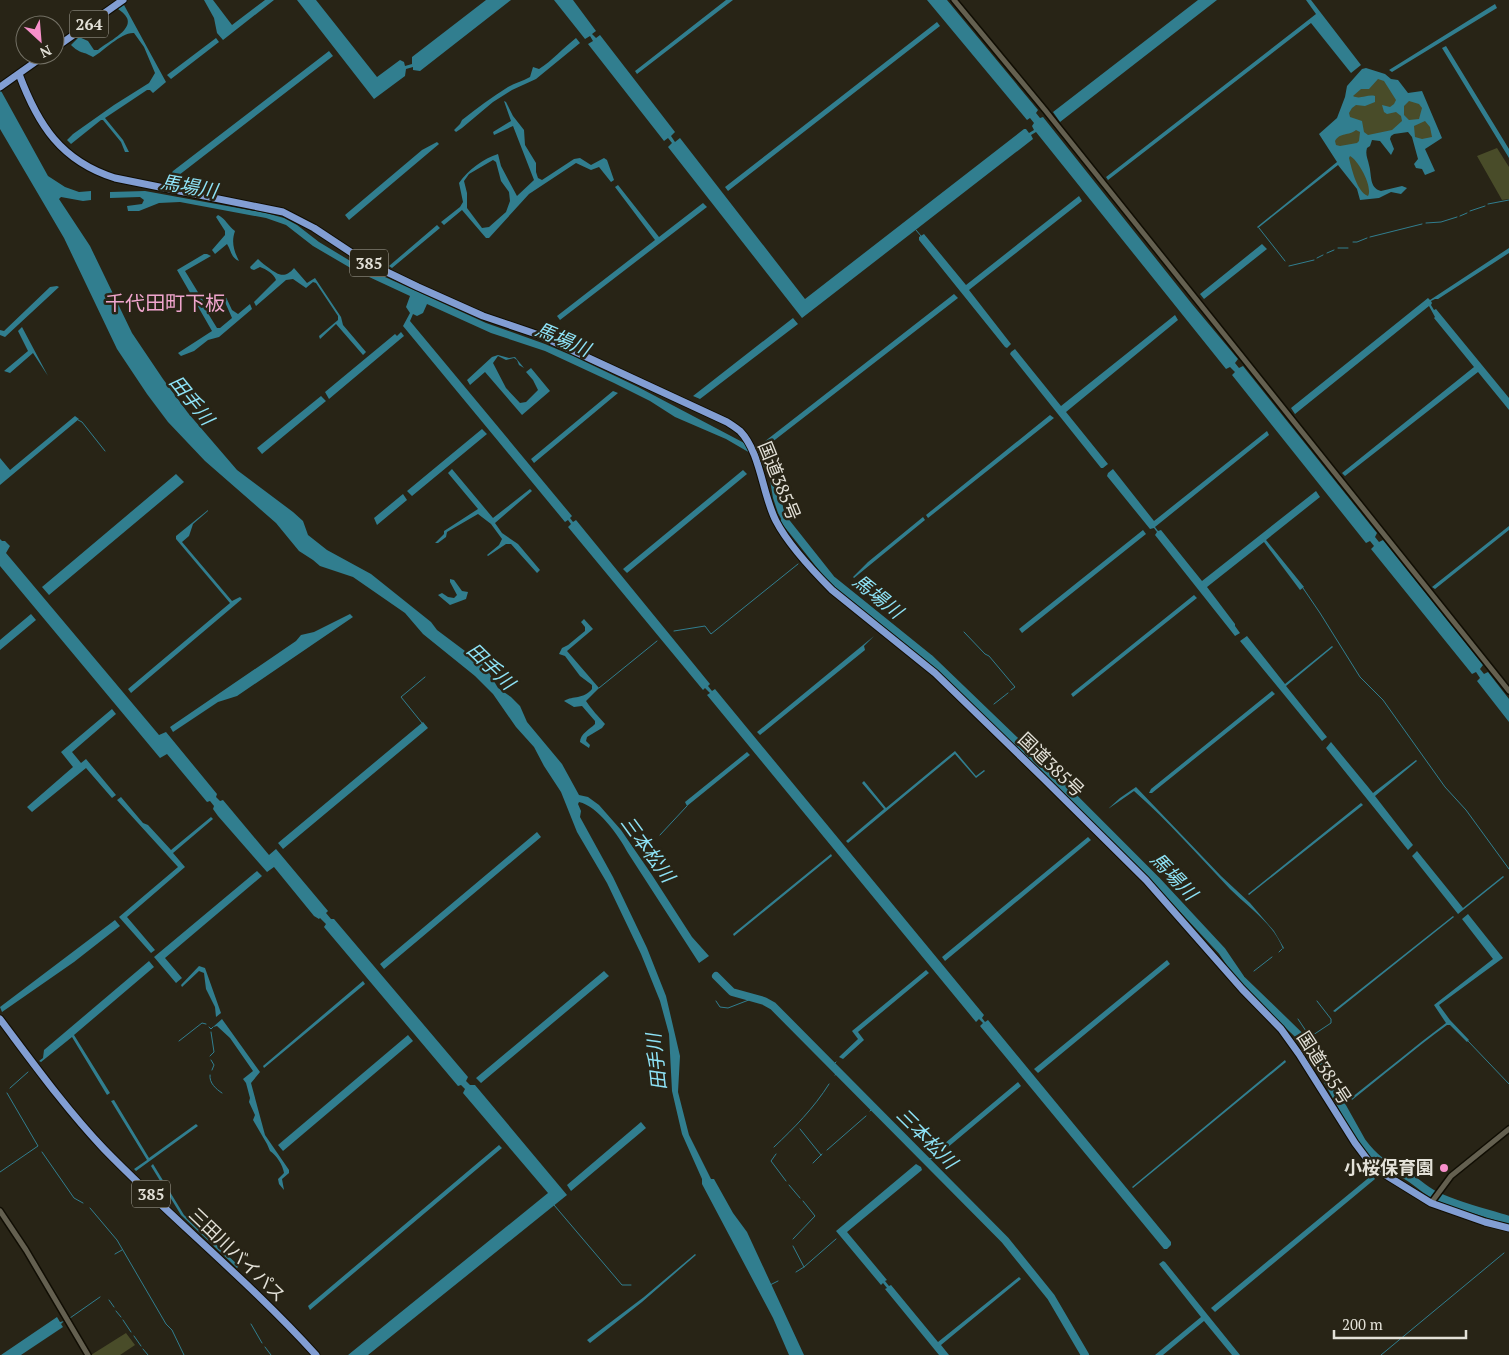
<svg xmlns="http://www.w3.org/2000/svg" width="1509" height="1355" font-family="'PT Serif','Noto Sans JP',serif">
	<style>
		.green { fill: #494c29 }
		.water { fill: #317e8f; fill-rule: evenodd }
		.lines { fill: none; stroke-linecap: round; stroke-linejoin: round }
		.stream { stroke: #317e8f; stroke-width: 1 }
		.river { stroke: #317e8f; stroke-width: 8 }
		.tertiary-casing { stroke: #100d03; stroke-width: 8 }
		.trunk-casing { stroke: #100d03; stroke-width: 9 }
		.tertiary { stroke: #646050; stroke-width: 5 }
		.trunk { stroke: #829ed3; stroke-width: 7 }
		.poi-dot { fill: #f890cb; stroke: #282416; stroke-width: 2 }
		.labels { text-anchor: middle; stroke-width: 5; stroke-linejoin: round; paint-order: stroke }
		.shield { fill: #282416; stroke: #aba89e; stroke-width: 1 }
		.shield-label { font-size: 16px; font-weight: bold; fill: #e3e1d8 }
		.street-label { font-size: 18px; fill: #e3e1d8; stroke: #282416 }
		.poi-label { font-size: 18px; font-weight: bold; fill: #e3e1d8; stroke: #282416; text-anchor: end }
		.water-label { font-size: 19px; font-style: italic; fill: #8ee3f7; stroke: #282416 }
		.quarter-label { font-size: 20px; fill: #efa5cd; stroke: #282416 }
	</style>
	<rect width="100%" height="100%" fill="#282416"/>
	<path class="green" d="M1367,74L1385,78L1405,98L1421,94L1437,136L1419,150L1409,127L1367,138L1358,151L1376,196L1363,198L1325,136L1342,124L1351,89Z
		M1497,148L1509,167V199L1502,200L1477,156Z
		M126,1333L135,1345L120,1355H91Z"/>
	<path class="water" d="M204,0H213L232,25L265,0H274L223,40L217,33L214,18Z
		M297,0H316L377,77L400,60L404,62L405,66L412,64V57L486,0H511L420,71L413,70V67L406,69L405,76L374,99Z
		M554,0H573L596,31L592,34L596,38L600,35L675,132L671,136L675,142L680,138L805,299L1024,129H1026L1029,133L1034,130L1032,126L1034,123L1030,118L1027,120L927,0H947L1038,110L1036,113L1040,118L1043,117L1192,304L1238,359L1235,363L1239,368L1243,366L1377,533L1375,537L1379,542L1383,540L1483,665L1480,669L1484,674L1488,672L1509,699V722L1477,681L1480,678L1476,672L1472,674L1371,549L1374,546L1370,541L1366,543L1232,375L1235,372L1230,367L1226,369L1036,132L1031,135L1033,139L802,318L668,147L672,143L668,138L664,141L588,44L593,41L590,36L585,39Z
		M726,0H733L637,74L635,71Z
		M1198,0H1217L1060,122L1053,112Z
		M1306,0H1311L1361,65L1351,73L1311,23L1108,180L1106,177L1316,14Z
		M1495,4L1497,8L1392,72L1389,70Z
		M124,5L166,82L153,93L150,90H147L105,118L123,140L129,152H125L121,142L103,120H101L71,144L67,140L73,134L114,105L149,83L155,73L144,47L134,33C121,32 104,51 93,57C83,51 80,54 71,45L79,37L88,41L94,50H98C105,43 133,31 127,18C125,14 121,11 118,9Z
		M937,22L940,26L728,191L725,187Z
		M216,38L219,42L171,79L167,75Z
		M576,38L580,43L536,79L512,90L493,102L462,128L456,132L454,130L460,124L462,120C477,108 492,97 508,87C515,83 523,81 530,77L533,67L539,69C552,61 563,48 576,38Z
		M1446,46L1509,149V158L1442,48Z
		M329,51L333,56L170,182L167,180L173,171Z
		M1366,68L1385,74L1391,79L1398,80L1408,93L1422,91L1442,138L1425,149L1435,171L1425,175L1422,169L1416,168L1414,164L1418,159L1412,137L1408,132L1394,134L1391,136L1390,139L1394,149L1391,155L1380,141L1372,140L1370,146L1367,148C1365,155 1368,159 1369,165C1372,175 1369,188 1381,191L1402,186L1407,188L1401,194L1391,192L1379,198L1360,200L1357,189L1338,165L1258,228L1257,227L1337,162L1319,134L1337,118L1345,97L1347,86L1362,69ZM1378,79L1384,81L1396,100L1394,104L1390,107L1382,105L1384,112L1387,114L1396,112L1401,116L1402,121L1392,130L1368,135L1364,132L1362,121L1350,117L1349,113L1352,108L1356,105L1365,106L1375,102V96C1367,94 1360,100 1353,96L1361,89H1369ZM1409,101L1419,104L1422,108L1419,119L1409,120L1404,115V106ZM1425,121L1430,127L1432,137L1422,139L1415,137L1414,126ZM1356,130L1360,132L1359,141L1357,143L1340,146L1336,145L1335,141C1340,132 1349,136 1356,130ZM1350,156C1359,161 1373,187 1368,196C1357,192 1352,170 1349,158Z
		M0,89L48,176L65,187L79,192L91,191V200L83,201L61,197L59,199L90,246L132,333L163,379L188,413L237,470L293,512L303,521L308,535L327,550L371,574L431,622L437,630L485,666L498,688L511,697L520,706L527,722L562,764L579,795L588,797L599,805L621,830L652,875L692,937L709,956L699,963L628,853C619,836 598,806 579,802L578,804L581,811L580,817L613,877L647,948L666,996L680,1056L678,1092L689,1135L711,1179H714L733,1213L747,1232L804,1355H789L773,1318L702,1184V1179L682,1134L672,1091L669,1034L660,1001L641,954L607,883L577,832L561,792L544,766L534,747L516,727L493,694L475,676L423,634L405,613L353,577L320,566L313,560L299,551L276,523L205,461L168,422L147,394L117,349L64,238L0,129Z
		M504,101L506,102L513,116L524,130L525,145L536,163V172L538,178L542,180L574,159L580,158L591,165L604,158L607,160L614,180L611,182L599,167L591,170L576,163L529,194L489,238H486L462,210L444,225L441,222L460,207L463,202L459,183C467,171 484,158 498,154L501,166L517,196L534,180L513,126L494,135L493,132L511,121ZM493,160L496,162L501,181L509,192L510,201L506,212L489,227L482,228L467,208V193L464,181L469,174Z
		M437,142L439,144L349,220L345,215L422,150Z
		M618,185L659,237L703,203L707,207L560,320L557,316L655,240L615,187Z
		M145,191L266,213L284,218L297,225L319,242L352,262L486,323L545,344L573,356L638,387L748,445L768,459L775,473L784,511L793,527L788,531L778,513L773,498L769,474L757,457L726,439L675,417L650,401L614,383L545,351L491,333L427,304L423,313L417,316L413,314L410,321L572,516L570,518L573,522L576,520L710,684L708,686L712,691L715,689L984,1015L982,1018L985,1022L988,1020L1171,1242V1245L1167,1249H1164L980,1026L983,1023L979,1019L976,1022L707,695L710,693L705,688L703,690L568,527L571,524L568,520L565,522L403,326L410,313L406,307L410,296L354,270L313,246L286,225L266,218L180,202L159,203L139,211H128L127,206L142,204L144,200L140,197L110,198V192Z
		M1079,196L1082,201L969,290L1011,344L1007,348L1005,347L919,240V237L924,234L966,285Z
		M218,215C225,218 229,227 235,231C231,242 234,251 239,261C231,258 231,250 227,244L215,254L212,250L225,235V231L216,217Z
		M437,225L440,228L392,268L389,266Z
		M1262,244L1267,249L1204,299L1200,294Z
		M1509,248V253L1438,299H1435L1431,301L1432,303L1431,305L1434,310L1436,309L1509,398V410L1478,372L1345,476L1342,473L1474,367L1434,318L1435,317L1429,306L1295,414L1291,408L1428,298L1430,300Z
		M204,254H207L211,256L185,271L207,307L209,315L217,328H220L232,318L221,293H224L232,310L238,314L250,304L252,309L219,337L208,340L194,351L181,356L178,353L212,331L177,270Z
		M258,259C262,263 265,265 269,268C278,275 285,279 294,268L307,283L315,278L341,317L343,325L366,352L363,355L336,324L320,339L319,336L338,320V316L316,283L313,282L306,288L293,279L286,280L256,306L254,302L276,280C274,274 266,269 260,267L254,270L251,269L250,267Z
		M57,286L59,287L5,337L0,335V330L4,331L50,287Z
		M954,294L958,298L767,446L764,442Z
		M1175,315L1178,320L1066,412L1108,464L1103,468H1101L1010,354L1011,352L1015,349L1061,406Z
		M793,318L798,324L700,399L693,396Z
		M22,327L48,376L33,353L10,373L4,371L28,351L18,331Z
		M401,332L404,336L329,399L325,392L395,334L397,336Z
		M498,355L509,358L515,357L524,368L519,365L517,360L514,358L506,360L498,356L493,363L506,388L520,403L526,402L538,390L533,380L526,372L531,368L550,391L522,415L485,372L470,385L467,380L492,357Z
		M613,391L618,393L534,463L531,459Z
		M321,396L326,401L262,454L257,448Z
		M1050,415L1054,418L928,518L926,515Z
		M75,416L79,419L0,485V458L10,470Z
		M482,429L487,434L412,496L407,491Z
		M1267,431L1269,435L1155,527L1158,531L1161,530L1202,581L1316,491L1320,497L1266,540L1304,587L1300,590L1264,542L1207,587L1235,624V626L1240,633L1235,636L1155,535L1157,532L1154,528L1150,529L1107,476L1108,473L1113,469L1154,521Z
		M452,469L493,518L530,489L532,491L495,523L502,533L518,544L540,570L537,573L511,544H506L488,556L487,555L499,545L502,539L491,524L478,514L447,532L446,537L438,543H435L444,534V531L478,509L448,473Z
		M743,470L747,474L627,573L623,569Z
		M176,474L184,482L49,595L42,587Z
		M403,494L407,500L377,525L374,518Z
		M208,510V511L193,524L189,536L182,542L232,601L240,597L242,599L131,693L128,689L230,603L176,539V536Z
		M923,517L925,520L854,578L853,577L868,562Z
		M1509,526V530L1435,589L1432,587Z
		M1143,530L1146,534L1022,633L1019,629Z
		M0,539L2,541H5L10,546L6,553L159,735L166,732L217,794L216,797L220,801L223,800L269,855L276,849L328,911L326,913L331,919H334L468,1077L466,1081L470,1085H475L567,1195L368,1355H348L548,1193L463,1093L465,1089L461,1085L458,1086L324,927L326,924L320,918L319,919L314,916L274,867L267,872L218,816L213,809L214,806L210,801L207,802L167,754L160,758L0,566Z
		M450,579L454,580L462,591L468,592L466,599L450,605L438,595L442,593L448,597L454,598L457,595L450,582Z
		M1194,595L1197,598L1073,697L1071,694Z
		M31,614L36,620L0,650V640Z
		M350,614L353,617L237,696L218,702L173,732L170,727L296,641L301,635L314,632Z
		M584,619L593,629L567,651L599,688L586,701C592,710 598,716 605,724L602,728L587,737L586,741L590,745L589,748L580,742C580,734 590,729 595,724V721L582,706L574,707L564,701C574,695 582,700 592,689V685L580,676L565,656L559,654L562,648L568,645L585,631V627L581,622Z
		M874,636L864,646L865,650L760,735L757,732Z
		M1247,636L1285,684L1332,646L1333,647L1286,686L1327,737L1322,741L1240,641Z
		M1272,691L1275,694L1152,793H1149L1151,789Z
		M112,709L116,714L72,752L81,763L86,759L116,795L112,798L86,768L32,812L27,807L73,767L61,752Z
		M423,722L428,728L283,849L278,843Z
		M1331,742L1373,793L1416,760L1417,761L1375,796L1413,845L1408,850L1326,748Z
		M955,751L976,776L984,770L985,771L976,778L955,754L848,843L846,841L884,809L862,783L864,781L886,808Z
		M747,752L750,755L687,806L685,802Z
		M1136,787L1221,876L1250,903L1274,931L1284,948L1283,949C1274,924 1248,907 1230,889C1199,856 1168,821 1134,791L1108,809L1120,798Z
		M121,797L143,823L148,825L171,850L211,817L213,819L173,853L185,867L127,917L155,950L151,953L119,917L178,867L117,800Z
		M1361,803L1363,805L1249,895L1248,894Z
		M537,832L541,837L384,969L380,964Z
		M1088,837L1091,840L945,961L942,957Z
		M1417,851L1463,908L1503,876L1504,877L1458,914L1412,856Z
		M831,854L832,856L734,936L733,934Z
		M257,871L262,876L165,958L182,978L176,983L154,957Z
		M1468,914L1503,958L1439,1005L1450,1020L1469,1040L1467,1042L1450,1025H1447C1414,1049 1384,1075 1352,1100L1351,1098C1383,1073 1414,1047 1446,1023L1434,1005L1493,959L1462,919Z
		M1453,916L1454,917L1335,1012L1333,1011Z
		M115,920L120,926L74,962L2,1012L0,1007Z
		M1167,960L1170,964L1038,1073L1034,1069Z
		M149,961L154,967L74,1035L110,1093L107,1095L72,1037L41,1062L39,1061L43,1058L44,1050Z
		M199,966L205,968L221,1013L216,1017L215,1007L206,989L204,973L199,971L182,987L181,985Z
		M926,970L929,973L858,1032L864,1040L843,1059L839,1057L858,1039L852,1031Z
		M604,971L609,976L481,1083L476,1078Z
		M363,981L365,984L264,1068L263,1066Z
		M222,1019L260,1072L251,1083L265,1135L289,1170V1173L282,1179L284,1190L279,1184L278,1179L284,1173C283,1165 276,1155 270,1151L267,1144L253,1120L255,1115L249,1102L250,1098L246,1083L243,1079L253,1071L230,1038L217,1026L213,1027Z
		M408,1035L413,1041L283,1151L278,1145Z
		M1285,1060L1286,1062L1133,1188L1132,1187Z
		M1018,1082L1021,1086L941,1153L938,1149Z
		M114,1100L149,1158L196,1124L198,1126L136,1171L134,1169L147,1160L111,1101Z
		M641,1122L646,1128L571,1191L567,1185Z
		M499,1145L502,1148L310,1310L308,1306Z
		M153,1164L184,1215L239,1266L237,1268L181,1215L151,1166Z
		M916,1164L921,1167L922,1170L847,1232L887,1280L885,1281L889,1286L891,1285L938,1342L1019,1277L1021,1279L941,1345L949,1355H939L885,1289L887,1288L883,1283L881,1285L836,1231Z
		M1372,1175L1375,1179L1215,1312L1211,1308Z
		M695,1254L696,1255L642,1302L590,1343L587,1340L644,1297Z
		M1163,1261L1165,1262L1240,1355H1232L1204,1321L1163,1355H1155L1201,1317L1159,1264Z
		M57,1317L60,1322L64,1321L61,1324L63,1327L21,1355H1Z"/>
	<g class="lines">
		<path class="stream" d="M1488,204L1509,200
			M1470,211L1485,206
			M1460,216L1467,213
			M1426,223L1441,222L1457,217
			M1259,228L1285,261
			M916,230L921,236
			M1370,237L1422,224
			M1353,242H1357L1367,238
			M1338,248H1348
			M1327,253L1334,250
			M1317,258L1323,255
			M1289,266L1314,260
			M78,420L82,422L105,451
			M1303,588L1320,613L1360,677L1383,700L1445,787L1466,810L1509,869
			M674,631L705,626L711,634L798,564
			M964,632L985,654L989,656L1015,687L1011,690
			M599,688L657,641
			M994,704L1008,693
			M422,723L401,697L425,677
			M660,835L687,806
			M1279,952L1282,949
			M1254,971L1272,957
			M716,1001L720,1007L728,1008L754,998
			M1298,1019L1310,1037L1331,1023V1019L1317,1001
			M209,1027L211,1029L213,1027
			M179,1041L202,1023L206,1024
			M1468,1041L1509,1084
			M210,1056L214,1052L211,1032
			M211,1060L214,1065L212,1070
			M832,1066L836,1062
			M210,1075C209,1083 216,1089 222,1093
			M835,1075L838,1073
			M10,1088L28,1072
			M870,1111L873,1108
			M800,1129L821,1155
			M774,1147C794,1128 814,1108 829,1084
			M827,1150L866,1116
			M42,1152L74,1198L83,1203
			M776,1154L771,1161L786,1181
			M926,1160L932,1158
			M813,1163L822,1154
			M0,1172L38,1146L7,1093
			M789,1185L800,1198
			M554,1205L622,1285H631
			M90,1208L117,1240L166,1324L172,1330L184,1355
			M793,1239L815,1216L803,1201
			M793,1246L804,1267
			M115,1254L122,1250
			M796,1272L804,1267L836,1239
			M770,1285L778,1281
			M109,1300L114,1307
			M116,1311L121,1317
			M70,1318L100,1297
			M123,1320L131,1332
			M251,1324L262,1343
			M134,1336L141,1346
			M265,1347L271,1355
			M143,1349L148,1355
			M1381,1355L1504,1253"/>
		<path class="river" d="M785,521L831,579L929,658L1059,783L1156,880L1222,951L1241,979L1306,1042L1362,1142C1377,1162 1386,1165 1407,1176C1416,1181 1423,1189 1433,1194C1456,1206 1484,1212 1509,1220
			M716,976L732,992L764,1001L773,1006L1005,1240L1051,1297L1085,1355"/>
		<defs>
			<path id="tertiary" d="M954,0L1045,110L1509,691
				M1431,1203L1451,1176L1509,1129
				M0,1211L26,1250L88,1355"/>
			<path id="trunk" d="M55,48L123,0
				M19,74C38,125 61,161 115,178L283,212L314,228L364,261L418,287L483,316L539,335L727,422C732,425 736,428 740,431C761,453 762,494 776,521C788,544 813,571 832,590L935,673L1043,778L1146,880L1242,989L1281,1029L1299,1054L1355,1143L1367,1159L1384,1174L1431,1203L1485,1222L1509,1228
				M0,87L45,55
				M0,1019C33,1063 66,1109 104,1149C173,1220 250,1282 316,1355"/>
		</defs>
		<use href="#tertiary" class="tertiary-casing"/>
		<use href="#trunk" class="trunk-casing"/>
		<use href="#tertiary" class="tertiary"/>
		<use href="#trunk" class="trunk"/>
	</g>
	<circle class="poi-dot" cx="1444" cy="1168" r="5"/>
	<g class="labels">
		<g class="shield">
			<rect x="70" y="10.5" width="38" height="27" rx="4"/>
			<rect x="350" y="249.5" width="38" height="27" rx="4"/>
			<rect x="132" y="1180.5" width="38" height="27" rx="4"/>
		</g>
		<g class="shield-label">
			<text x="89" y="30">264</text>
			<text x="369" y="269">385</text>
			<text x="151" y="1200">385</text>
		</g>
		<g class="street-label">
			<text transform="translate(779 481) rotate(68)" y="6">国道385号</text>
			<text transform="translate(1051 765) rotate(44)" y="6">国道385号</text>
			<text transform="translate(1324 1068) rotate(57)" y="6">国道385号</text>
			<text transform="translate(237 1255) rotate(44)" y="6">三田川バイパス</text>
		</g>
		<g class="poi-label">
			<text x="1434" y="1174">小桜保育園</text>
		</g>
		<g class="water-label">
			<text transform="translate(189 186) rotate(10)" y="7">馬場川</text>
			<text transform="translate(563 339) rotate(23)" y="7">馬場川</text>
			<text transform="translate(192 400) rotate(51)" y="7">田手川</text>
			<text transform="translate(878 596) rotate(39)" y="7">馬場川</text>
			<text transform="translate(491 666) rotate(44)" y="7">田手川</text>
			<text transform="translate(648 849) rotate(54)" y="7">三本松川</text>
			<text transform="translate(1174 876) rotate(46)" y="7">馬場川</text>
			<text transform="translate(656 1062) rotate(-96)" y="7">田手川</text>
			<text transform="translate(927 1138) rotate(45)" y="7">三本松川</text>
		</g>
		<g class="quarter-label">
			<text x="165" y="310">千代田町下板</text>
		</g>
	</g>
	<g transform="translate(40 40) rotate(154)"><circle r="24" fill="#282416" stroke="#737064"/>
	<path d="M0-4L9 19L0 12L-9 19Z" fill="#f890cb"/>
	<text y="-8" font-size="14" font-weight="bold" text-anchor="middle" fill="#e3e1d8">N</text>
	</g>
	<path d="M1334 1330v8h132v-8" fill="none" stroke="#e3e1d8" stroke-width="2.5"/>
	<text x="1342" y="1330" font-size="15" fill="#e3e1d8" stroke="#282416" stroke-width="4" paint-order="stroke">200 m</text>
</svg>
